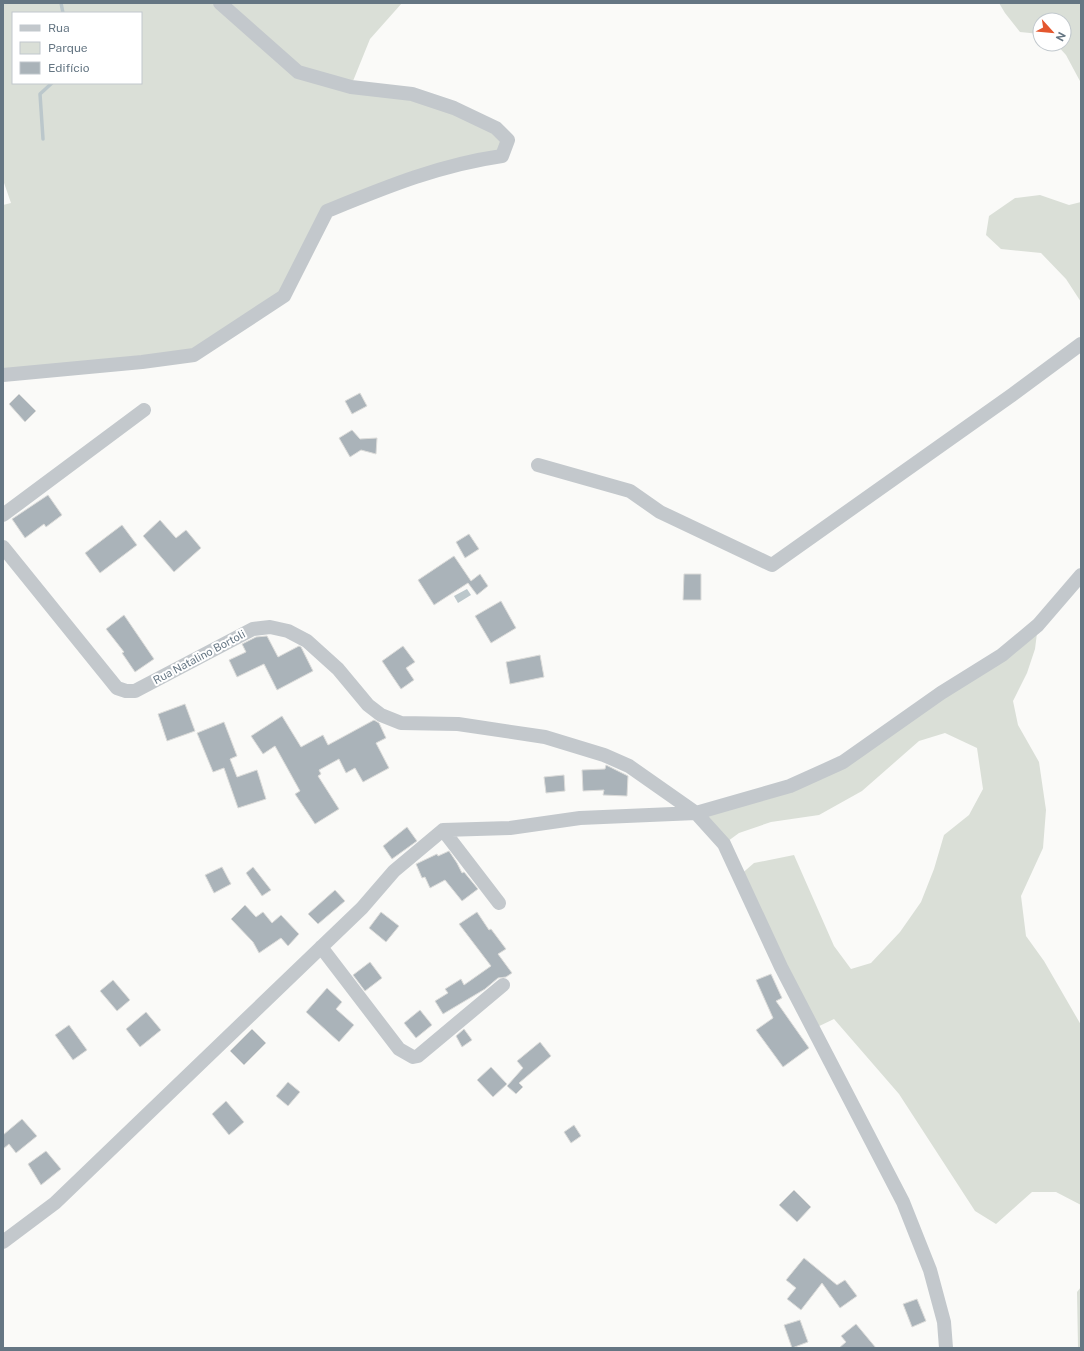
<svg xmlns="http://www.w3.org/2000/svg" width="1084" height="1351" font-family="'Public Sans',sans-serif">
	<style>
		.green { fill: #dadfd7; fill-rule: evenodd }
		.water { fill: #bbc7cb }
		.lines { fill: none; stroke-linecap: round; stroke-linejoin: round }
		.stream { stroke: #bbc7cb; stroke-width: 3.5 }
		.building { fill: #aab3b9; stroke: #dcdcda }
		.minor { stroke: #c3c8cc; stroke-width: 14 }
		.labels { text-anchor: middle; stroke-width: 4; stroke-linejoin: round; paint-order: stroke }
		.street-label { font-size: 11px; fill: #657683; stroke: #fff }
	</style>
	<rect width="100%" height="100%" fill="#fafaf8"/>
	<path class="green" d="M3,3H402L370,39L351,86L412,94L508,140L502,156L327,211L284,296L194,355L3,375V205L11,203L3,180ZM13,13H141V83H13Z
		M999,3H1081V83L1066,55L1056,44H1064V20H1040V34L1020,32L1005,13Z
		M1040,195L1069,205L1081,202V302L1066,279L1041,253L1001,249L986,235L989,216L1015,198Z
		M1038,625L1035,649L1027,673L1013,701L1018,725L1039,762L1046,810L1043,848L1021,896L1026,936L1044,961L1081,1025V1205L1056,1192H1032L996,1224L975,1211L899,1094L834,1019L813,1029L739,876L754,863L794,855L834,946L851,969L871,963L900,932L921,902L934,869L944,835L969,815L983,789L977,748L945,733L919,741L862,791L819,815L771,822L739,833L724,844L696,813L843,762Z
		M1081,1287V1348H1078L1077,1292Z"/>
	<path class="water" d="M467,589L471,595L458,603L454,596Z"/>
	<g class="lines">
		<path class="stream" d="M61,3L63,13
			M43,139L40,94L52,83"/>
	</g>
	<path class="building" d="M360,393L367,406L352,414L345,401Z
		M19,394L36,411L25,422L9,404Z
		M352,430L360,439L377,438L376,454L361,450L350,457L339,438Z
		M48,495L62,515L46,527L44,524L25,538L12,519Z
		M160,520L176,538L186,530L201,548L174,572L143,536Z
		M122,525L137,545L100,573L85,553Z
		M469,534L479,549L465,558L456,542Z
		M454,556L471,581L480,574L488,586L477,595L468,583L434,605L418,580Z
		M684,574H701V600H683Z
		M501,601L516,628L491,643L475,616Z
		M124,615L154,659L135,672L122,653L124,652L106,629Z
		M267,636L278,657L299,646L301,647L313,671L277,690L264,664L237,677L229,660L246,652L242,644L256,637Z
		M403,646L415,662L406,668L414,680L401,689L382,661Z
		M540,655L544,677L510,684L506,662Z
		M185,704L195,731L167,741L158,714Z
		M282,716L301,747L323,735L328,745L374,720L379,723L386,738L376,743L389,768L363,782L355,768L346,773L339,759L319,770L321,774L318,776L339,809L315,824L295,794L300,791L275,746L263,754L251,736Z
		M224,722L237,756L230,759L237,777L257,770L266,799L238,808L224,768L213,772L197,733Z
		M606,765L628,776L627,796L603,795L604,790L583,791L582,770L605,769Z
		M564,775L565,791L546,793L544,777Z
		M407,827L417,841L392,859L383,846Z
		M449,851L457,863L462,873L464,872L478,889L462,901L445,880L430,888L425,877L422,878L416,864L437,854L438,856Z
		M222,867L231,884L214,893L205,875Z
		M253,867L271,890L262,896L246,873Z
		M335,890L345,901L318,924L308,914Z
		M245,905L256,917L263,912L272,923L281,915L299,934L288,946L281,938L259,953L253,942L231,919Z
		M381,912L399,926L386,942L369,928Z
		M477,912L489,930L491,929L506,949L498,954L512,973L506,977L498,978L485,989L443,1014L435,1001L448,993L445,989L461,979L464,985L491,966L459,924Z
		M370,962L382,978L365,991L353,975Z
		M771,974L782,998L776,1001L809,1048L783,1067L756,1030L773,1018L756,980Z
		M113,980L130,1000L117,1011L100,991Z
		M327,988L342,1002L336,1009L354,1025L339,1042L306,1012Z
		M420,1010L432,1025L416,1038L404,1023Z
		M146,1012L161,1030L140,1047L126,1029Z
		M69,1025L87,1050L73,1060L55,1035Z
		M252,1029L266,1043L244,1065L230,1051Z
		M464,1029L472,1040L462,1047L456,1036Z
		M540,1042L551,1056L519,1083L523,1087L516,1094L507,1086L523,1068L517,1061Z
		M491,1067L507,1084L493,1097L477,1080Z
		M288,1082L300,1092L288,1106L276,1096Z
		M226,1101L244,1122L229,1135L212,1114Z
		M22,1119L37,1136L16,1153L9,1144L3,1149V1135Z
		M574,1125L581,1136L571,1143L564,1132Z
		M46,1151L61,1169L41,1185L28,1164Z
		M794,1190L811,1207L797,1222L779,1205Z
		M804,1258L837,1285L845,1280L857,1296L840,1308L822,1283L801,1310L787,1299L796,1288L786,1280Z
		M917,1299L926,1321L912,1327L903,1304Z
		M800,1320L808,1342L792,1348L784,1325Z
		M856,1324L876,1348H839L846,1342L841,1336Z"/>
	<g class="lines">
		<path class="minor" d="M3,375L142,362L194,355L284,296L327,211C386,187 439,165 502,156L508,140L496,128L454,108L412,94L351,87L298,72L220,3
			M538,465L630,491L660,512L772,565L1012,395L1081,344
			M3,515L144,410
			M3,547L117,688L126,691H135L253,629L270,627L288,631L307,641L338,669L368,705L381,715L401,723L458,724L545,737L604,755L629,766L696,813L724,844L781,967L903,1202L930,1270L944,1322L946,1348
			M443,830L499,903
			M321,947L399,1049L413,1057L418,1056L503,985
			M3,1242L55,1203L362,908L394,871L443,830L510,828L580,818L696,813L790,786L843,762L941,693L1002,655L1038,625L1081,575"/>
	</g>
	<g class="labels">
		<g class="street-label">
			<text transform="translate(199 657) rotate(-28)" y="4">Rua Natalino Bortoli</text>
		</g>
	</g>
	<rect width="1084" height="1351" fill="none" stroke="#657683" stroke-width="8"/>
	<rect x="12" y="12" width="130" height="72" fill="#ffffff" stroke="#c1c8cd"/>
	<rect x="20" y="25" width="20" height="6" fill="#c3c8cc" stroke="#c1c8cd"/>
	<text x="48" y="32" font-size="12" fill="#657683">Rua</text>
	<rect x="20" y="42" width="20" height="12" fill="#dadfd7" stroke="#c1c8cd"/>
	<text x="48" y="52" font-size="12" fill="#657683">Parque</text>
	<rect x="20" y="62" width="20" height="12" fill="#aab3b9" stroke="#c1c8cd"/>
	<text x="48" y="72" font-size="12" fill="#657683">Edifício</text>
	<g transform="translate(1052 32) rotate(117)"><circle r="19" fill="#ffffff" stroke="#c1c8cd"/>
	<path d="M0-3L7 15L0 10L-7 15Z" fill="#e4572e"/>
	<text y="-6" font-size="11" font-weight="bold" text-anchor="middle" fill="#657683">N</text>
	</g>
</svg>
